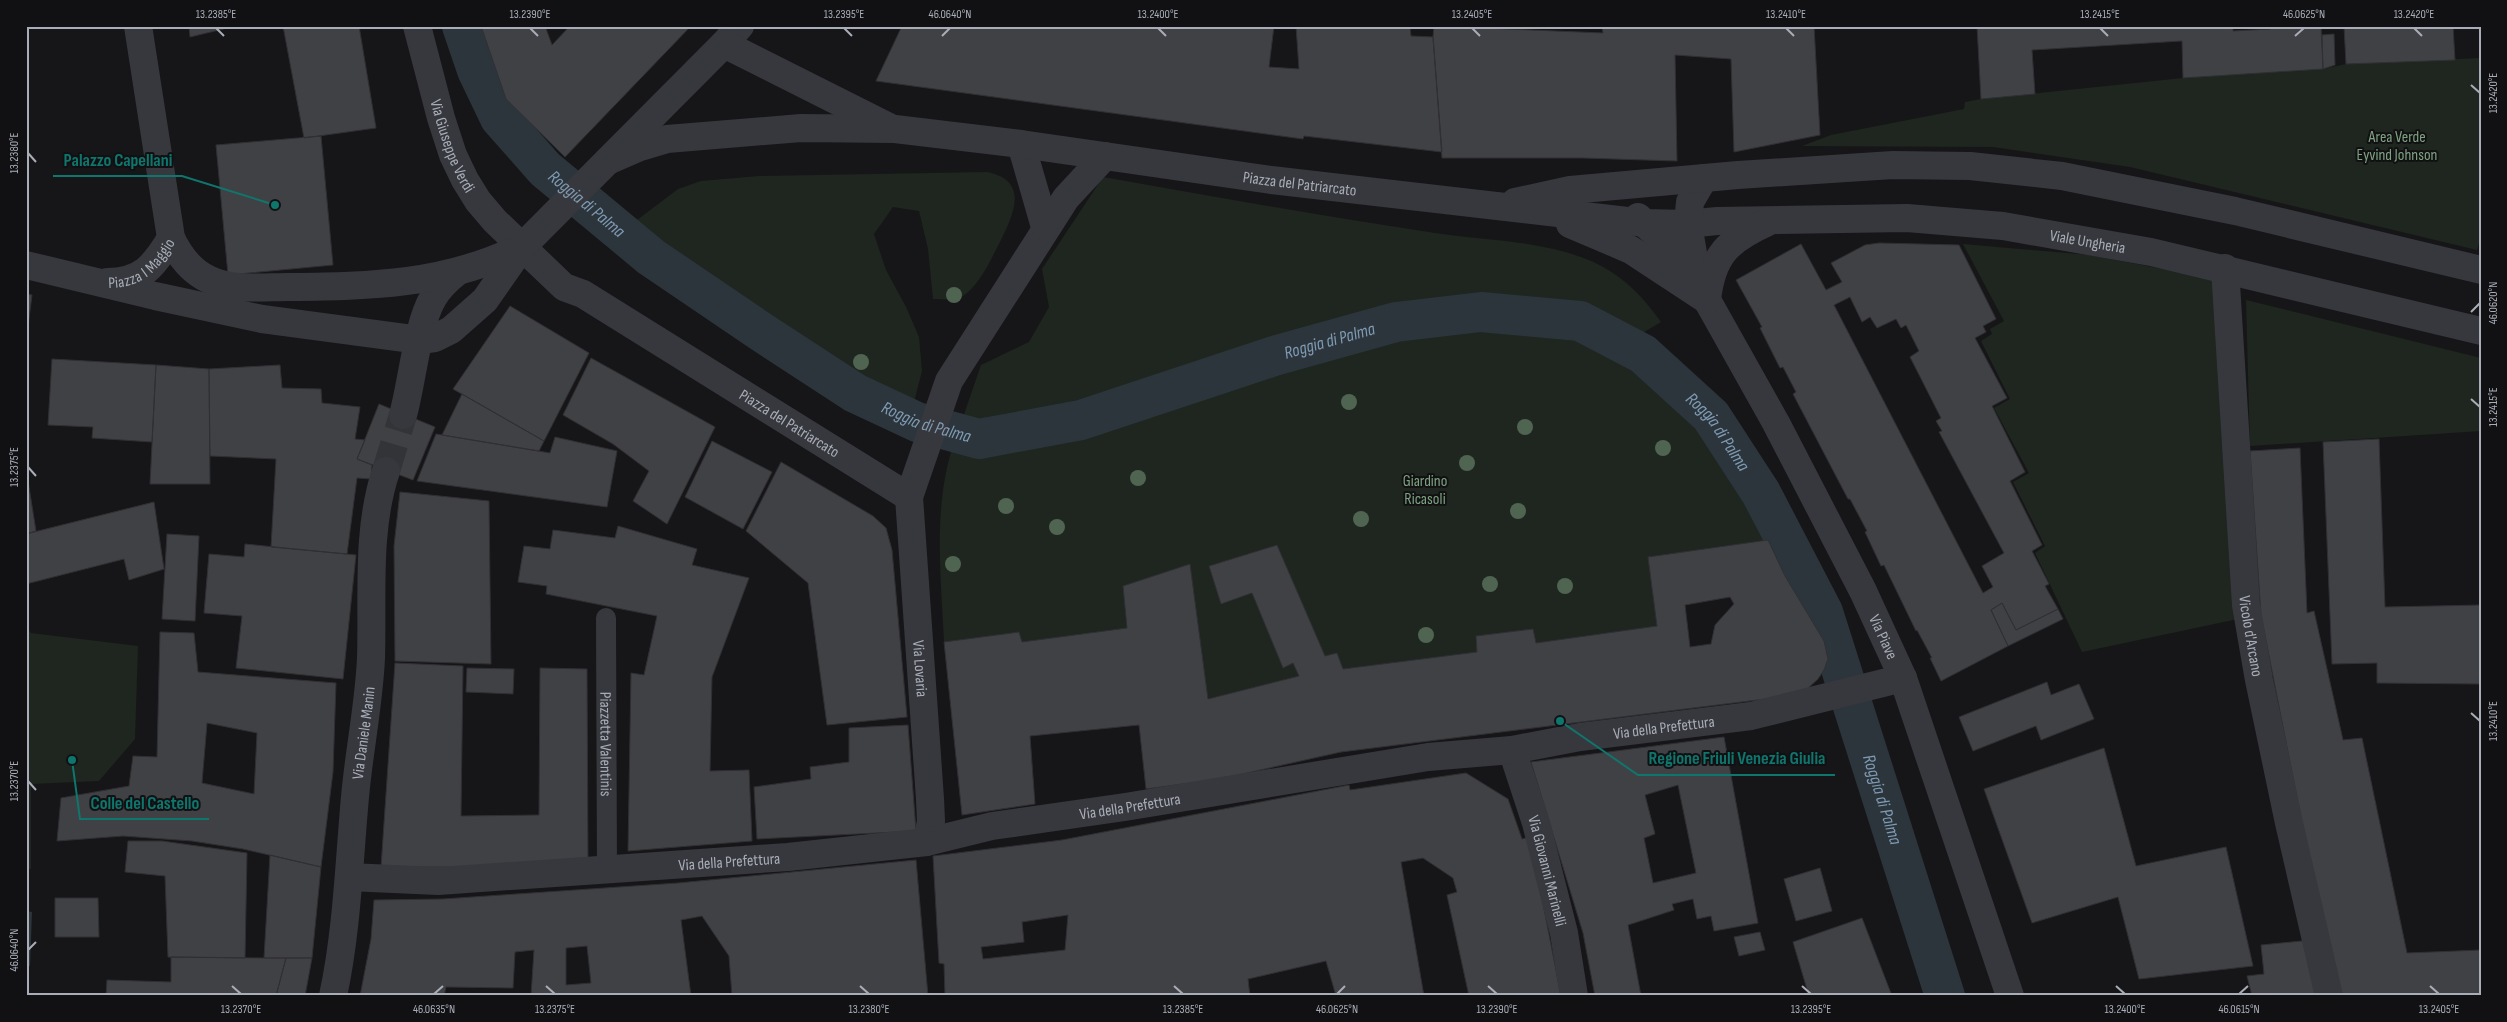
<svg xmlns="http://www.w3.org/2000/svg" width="2507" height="1022" font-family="'Sofia Sans Condensed',sans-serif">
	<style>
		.green { fill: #1e261f }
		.water { fill: #2c353c }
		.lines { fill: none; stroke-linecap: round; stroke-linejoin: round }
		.canal { stroke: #2c353c; stroke-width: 40 }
		.building { fill: #404145; stroke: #303034; fill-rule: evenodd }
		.minor-tunnel { stroke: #333438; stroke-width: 28; stroke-dasharray: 28 14; stroke-linecap: butt }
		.service { stroke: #37383d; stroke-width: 20 }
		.minor { stroke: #37383d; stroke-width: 28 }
		.tertiary { stroke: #37383d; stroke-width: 28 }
		.tree { fill: #506452 }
		.ticks { fill: none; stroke: #a8adb8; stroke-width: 2 }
		.labels { text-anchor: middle; stroke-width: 4; stroke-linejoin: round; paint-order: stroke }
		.park-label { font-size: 16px; fill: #7fa381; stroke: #111113 }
		.street-label { font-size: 16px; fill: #a8adb8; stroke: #111113 }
		.water-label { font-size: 18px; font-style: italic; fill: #7f9bb3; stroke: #111113 }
		.leader { fill: none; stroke: #0f766e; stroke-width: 2 }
		.callout-dot { fill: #0f766e; stroke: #111113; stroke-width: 2 }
		.callout-label { font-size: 18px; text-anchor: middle; font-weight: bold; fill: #0f766e; stroke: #111113; stroke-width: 4; stroke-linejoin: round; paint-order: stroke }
		.neatline { fill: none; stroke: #a8adb8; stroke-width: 2 }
		.ticks-label { font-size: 12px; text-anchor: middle; fill: #a8adb8 }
	</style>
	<rect width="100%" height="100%" fill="#161618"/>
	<path class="green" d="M2481,58V236L2477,250L2130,167L1993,147L1802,146L1831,135L1964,109L1965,102L1981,99L2183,78L2323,69L2346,64Z
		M987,172C1032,181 1012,218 998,246C989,263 978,288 960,298C953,301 941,299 933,299L928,249L919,211L893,207L874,234L886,270L906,307L919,337L922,371L912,410L747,308L633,223L678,189L701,181L759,176Z
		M1103,177C1214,197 1324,216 1435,233C1488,241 1541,240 1591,261C1621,274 1642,295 1661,322L1629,341L1584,314L1476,303L1450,304L1390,315L1074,415L979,429L961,423L981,365L1029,342L1049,307L1042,269Z
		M1963,244L2090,255L2220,280L2238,619L2082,652L2035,553L2045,546L2013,482L2029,473L1994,408L2010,399L1981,341L1992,334L1990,329L2004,321Z
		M2246,300L2481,358V431L2250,446Z
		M1483,326C1507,326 1544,323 1567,328C1620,340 1678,395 1708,438C1731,470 1748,507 1768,540L1649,557L1657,626L1536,643L1533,629L1477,652L1343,669L1337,653L1325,656L1276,545L1209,566L1221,604L1252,593L1283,667L1293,663L1299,676L1208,699L1190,564L1123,586L1127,628L1022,642L1019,632L944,642C941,575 933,513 952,448C982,452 1005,447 1034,441C1103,426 1168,399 1236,377C1317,351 1397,331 1483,326Z
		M26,627L31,633L138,646L135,739L99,781L31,784V869L26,870Z"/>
	<path class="water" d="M26,911L32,912L30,966H26Z"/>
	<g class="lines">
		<path class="canal" id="s1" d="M462,26L477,70L500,118L545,169L651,257L760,331L855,393L917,422L979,439L1081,420L1274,356L1396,322L1481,312L1580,321L1643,354L1711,416L1761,493L1823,612L1945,996"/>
	</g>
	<path class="building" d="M189,26H236L190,37Z
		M283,26H359L376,128L304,138Z
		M481,26H545L552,45L570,26H691L565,157L506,99Z
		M902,26H1274L1269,67L1299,69L1296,26L1410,28L1411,36L1433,37L1442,152L1304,136L1303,139L876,81Z
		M1434,26L1603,33L1602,26H1814L1820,135L1734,152L1731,59L1675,55L1677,161L1583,158H1442L1433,37Z
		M1977,26H2233V31L2271,29V26H2321L2323,69L2183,78L2182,41L2032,50L2035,94L1981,99Z
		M2344,26H2453L2455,60L2346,64Z
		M2334,34L2335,65L2323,69L2322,35Z
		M321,136L333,265L228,275L216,145Z
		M1879,243L1959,245L1996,319L1983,326L1986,332L1975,338L2007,398L1992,406L2025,472L2010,481L2042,545L2032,551L2049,584L2045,586L2058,609L2016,630L2002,603L1991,610L2008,646L1941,681L1930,658H1932L1917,630L1916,631L1884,565L1881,566L1865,532L1867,531L1850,499H1848L1793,394L1796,392L1783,367L1780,368L1760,328L1762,327L1736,280L1801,244L1826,290L1842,282L1831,263L1865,245ZM1850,297L1862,322L1870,317L1877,328L1896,319L1901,328L1906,325L1919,351L1910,357L1941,418L1936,421L1942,431L1939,432L2004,553L1982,566L1993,587L1983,593L1834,305Z
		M26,294L32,295L26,342Z
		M510,306L589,353L544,441L453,389Z
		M591,358L715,427L667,524L633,501L649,471L613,444L563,415Z
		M52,359L156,365L152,442L92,438L93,427L48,425Z
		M156,365L209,369L210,484H150Z
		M280,365L282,388L321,389L322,403L360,407L355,439L365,440L357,459L372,465L371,479L357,478L347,554L271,547L276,459L210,456L209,369Z
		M462,394L544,441L539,451L442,435Z
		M379,404L435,427L413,480L357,459Z
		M436,434L550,453L555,437L617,451L607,507L417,481Z
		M2379,439L2385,607L2481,605V684L2377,683V663L2332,664L2323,442Z
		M712,441L772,472L743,529L685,497Z
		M2300,448L2307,613L2314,611L2343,740L2362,738L2407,953L2481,950V996H2336L2261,615L2250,451Z
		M781,462L873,516L886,528L892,550L907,717L827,725L808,583L746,531Z
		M26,468L36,531L26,534Z
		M400,492L489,501L491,664L395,661L394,546Z
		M154,502L164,569L129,580L124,559L26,584V534Z
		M618,526L697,549L692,565L749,578L712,677L710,771L749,770L752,841L628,851L631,673L644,675L657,616L546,594L547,586L518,582L524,546L550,549L553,530L615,538Z
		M167,534L199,536L195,621L162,619Z
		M1768,540L1785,576L1824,641L1828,659L1824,670L1818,679L1806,690L1789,696L1341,752L1220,779L1146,789L1139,725L1030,736L1035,804L962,815L944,642L1019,632L1022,642L1127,628L1123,586L1190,564L1208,699L1299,676L1293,663L1283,668L1252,593L1221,604L1209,566L1277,545L1325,656L1337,653L1343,669L1477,652L1476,636L1533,629L1536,643L1657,626L1648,557ZM1730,597L1734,604L1715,625L1711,644L1690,647L1685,605Z
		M245,544L356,555L343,679L236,668L242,616L204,613L209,554L244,557Z
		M2002,603L2016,630L2058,609L2063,619L2008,646L1991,610Z
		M160,632L194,633L198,672L336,683L333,772L321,867L243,849L192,841L123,836L57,841L61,798L129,786L133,756L157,757ZM207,723L257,733L254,794L202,783Z
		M395,663L463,666L461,816L539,815L540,668L587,669L588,859L485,867H381Z
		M467,668L514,669L513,694L466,692Z
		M2047,682L2051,695L2079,684L2094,719L2041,740L2036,726L1973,751L1959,717Z
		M908,725L916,831L757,839L754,787L811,779L810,767L849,762V728Z
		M1724,737L1758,923L1714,931L1711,916L1697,919L1693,899L1672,904L1674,910L1628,925L1641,996H1595L1583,933L1531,762ZM1678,785L1696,873L1653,883L1644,838L1655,834L1645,795Z
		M2104,748L2136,866L2226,847L2253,966L2139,979L2118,897L2032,923L1984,789Z
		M1466,773L1508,799L1522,839L1530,837L1561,996H1469L1447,895L1457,892L1453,878L1423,858L1401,862L1424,996H1336L1326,961L1248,979L1250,996H945L944,964L939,963L933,856L1062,840L1349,785L1350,790ZM1068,915L1065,950L983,959L981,947L1024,942L1022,922Z
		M128,841H162L247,853L245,958L168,957L165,876L125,872Z
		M270,855L321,867L312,958H264Z
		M916,860L928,996H732L729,956L702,916L681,920L691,996H531L534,950L515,952L513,988L446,987L444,996H360L371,939L374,900L443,899L678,883ZM587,946L591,983L566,985V948Z
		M1820,868L1832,911L1796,921L1784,879Z
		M55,898H98L99,937H55Z
		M1862,918L1892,996H1809L1793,942Z
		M1760,932L1765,950L1739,956L1734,937Z
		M2312,940L2322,996H2252L2247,976L2264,974L2261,945Z
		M171,957L264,958H286L276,996H106L107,980L171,982Z
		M286,958H312L305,996H276Z"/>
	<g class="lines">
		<path class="minor-tunnel" d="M386,471L403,415"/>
		<path class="service" id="s2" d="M606,618L607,871"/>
		<g class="minor">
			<path id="s3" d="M417,26L441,118L453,155L465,180L478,201L495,221L564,287L583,294L909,497L949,381L1066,198L1105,156"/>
			<path d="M724,44L740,26"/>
			<path d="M1021,144L1045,227"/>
			<path id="s4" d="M2225,268L2246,605L2259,680L2289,823L2329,996"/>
			<path d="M403,415C412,383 417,325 433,298C439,288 447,280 456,273"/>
			<path id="s5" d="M909,497L930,799L931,821L927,842"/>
			<path id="s6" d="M1512,750L1536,823L1564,933L1574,996"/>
			<path id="s7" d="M349,877L438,881L788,857L927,842L992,826L1125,807L1428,757L1512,750L1580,737L1751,716L1903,678"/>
			<path id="s8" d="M333,996C347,931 349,863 355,797C359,751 369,704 371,658C373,596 366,531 386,471"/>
		</g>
		<g class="tertiary">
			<path d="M138,26L171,238C179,255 191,271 208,279C232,291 262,287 288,287C372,286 445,285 522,247"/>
			<path id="s9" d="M608,161L640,147L667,139L801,128L895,129L1021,144L1271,180L1645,223L1688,224L1717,221L1907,218L2003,226L2151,252L2481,331"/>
			<path id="s10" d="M1704,178L1690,202L1688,224L1695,265L1707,300L1776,423L1863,591L1903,678L2010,996"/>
			<path d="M1515,202L1570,190L1738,175L1893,165L1970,166L2062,176L2235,211L2481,270"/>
			<path d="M1638,217L1657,235L1693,281"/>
			<path d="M1570,224L1631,250L1707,300"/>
			<path d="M26,265L155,296L262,319L420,340L435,338L451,330L485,300L522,247L724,44L889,127"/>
			<path id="s11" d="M107,282C142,282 154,266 171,238"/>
			<path d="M1707,300C1712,255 1728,240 1768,222"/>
		</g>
	</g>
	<g class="tree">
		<circle cx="954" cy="295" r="8"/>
		<circle cx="861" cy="362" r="8"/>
		<circle cx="1349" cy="402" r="8"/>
		<circle cx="1525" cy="427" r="8"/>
		<circle cx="1663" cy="448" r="8"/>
		<circle cx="1467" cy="463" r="8"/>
		<circle cx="1138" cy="478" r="8"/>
		<circle cx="1006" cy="506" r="8"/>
		<circle cx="1518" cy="511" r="8"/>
		<circle cx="1361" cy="519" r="8"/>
		<circle cx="1057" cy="527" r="8"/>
		<circle cx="953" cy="564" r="8"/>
		<circle cx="1490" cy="584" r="8"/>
		<circle cx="1565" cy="586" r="8"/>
		<circle cx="1426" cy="635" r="8"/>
	</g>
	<path class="ticks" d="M216,28L224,36M530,28L538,36M844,28L852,36M1158,28L1166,36M1472,28L1480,36M1786,28L1794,36M2100,28L2108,36M2414,28L2422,36M942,36L950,28M2295,36L2304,28M2471,85L2480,93M28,153L36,162M2471,312L2480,303M2471,399L2480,407M28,467L36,476M2471,713L2480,721M28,781L36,790M28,950L36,942M232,986L241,994M546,986L555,994M860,986L869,994M1174,986L1183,994M1488,986L1497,994M1802,986L1811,994M2116,986L2125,994M2430,986L2439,994M434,994L443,986M1337,994L1345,986M2239,994L2248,986"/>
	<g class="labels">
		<g class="park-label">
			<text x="2397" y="142">Area Verde<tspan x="2397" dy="18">Eyvind Johnson</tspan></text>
			<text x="1425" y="486">Giardino<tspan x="1425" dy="18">Ricasoli</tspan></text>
		</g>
		<g class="street-label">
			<text dy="6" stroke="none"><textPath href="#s3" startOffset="125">Via Giuseppe Verdi</textPath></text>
			<text dy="6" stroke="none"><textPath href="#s9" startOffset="700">Piazza del Patriarcato</textPath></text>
			<text dy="6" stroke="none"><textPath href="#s9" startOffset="1492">Viale Ungheria</textPath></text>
			<text dy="6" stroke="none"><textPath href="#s11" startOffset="41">Piazza I Maggio</textPath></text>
			<text dy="6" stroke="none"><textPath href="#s3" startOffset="572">Piazza del Patriarcato</textPath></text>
			<text dy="6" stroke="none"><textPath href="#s4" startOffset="369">Vicolo d'Arcano</textPath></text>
			<text dy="6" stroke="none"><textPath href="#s10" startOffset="509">Via Piave</textPath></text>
			<text dy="6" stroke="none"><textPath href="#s5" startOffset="172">Via Lovaria</textPath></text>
			<text dy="6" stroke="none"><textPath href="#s7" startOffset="1326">Via della Prefettura</textPath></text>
			<text dy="6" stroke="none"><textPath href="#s8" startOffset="265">Via Daniele Manin</textPath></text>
			<text dy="6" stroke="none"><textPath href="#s2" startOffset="126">Piazzetta Valentinis</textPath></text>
			<text dy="6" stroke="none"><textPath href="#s7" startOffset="786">Via della Prefettura</textPath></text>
			<text dy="6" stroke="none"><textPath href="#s7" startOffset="381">Via della Prefettura</textPath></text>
			<text dy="6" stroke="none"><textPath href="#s6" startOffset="126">Via Giovanni Marinelli</textPath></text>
		</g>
		<g class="water-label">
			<text dy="6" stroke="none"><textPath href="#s1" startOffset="222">Roggia di Palma</textPath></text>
			<text dy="6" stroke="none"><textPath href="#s1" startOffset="1048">Roggia di Palma</textPath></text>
			<text dy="6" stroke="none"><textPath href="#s1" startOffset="628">Roggia di Palma</textPath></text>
			<text dy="6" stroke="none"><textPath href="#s1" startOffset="1482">Roggia di Palma</textPath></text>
			<text dy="6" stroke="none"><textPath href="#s1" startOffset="1888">Roggia di Palma</textPath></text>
		</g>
	</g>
	<path class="leader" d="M275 205L182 176H53M1560 721L1638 775H1835M72 760L80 819H209"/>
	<g class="callout-dot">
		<circle cx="275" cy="205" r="5"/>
		<circle cx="1560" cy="721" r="5"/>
		<circle cx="72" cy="760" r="5"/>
	</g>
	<g class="callout-label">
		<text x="118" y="166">Palazzo Capellani</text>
		<text x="1737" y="764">Regione Friuli Venezia Giulia</text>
		<text x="145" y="809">Colle del Castello</text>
	</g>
	<rect width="2507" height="1022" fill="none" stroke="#111113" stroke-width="55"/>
	<rect x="28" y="28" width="2452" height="966" class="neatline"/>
	<g class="ticks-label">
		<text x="216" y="18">13.2385°E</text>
		<text x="530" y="18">13.2390°E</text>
		<text x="844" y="18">13.2395°E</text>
		<text x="950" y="18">46.0640°N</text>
		<text x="1158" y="18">13.2400°E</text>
		<text x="1472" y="18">13.2405°E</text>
		<text x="1786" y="18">13.2410°E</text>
		<text x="2100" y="18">13.2415°E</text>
		<text x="2304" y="18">46.0625°N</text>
		<text x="2414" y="18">13.2420°E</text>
		<text transform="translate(2493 93) rotate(-90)" y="4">13.2420°E</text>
		<text transform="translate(14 153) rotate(-90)" y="4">13.2380°E</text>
		<text transform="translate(2493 303) rotate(-90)" y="4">46.0620°N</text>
		<text transform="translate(2493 407) rotate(-90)" y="4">13.2415°E</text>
		<text transform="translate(14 467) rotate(-90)" y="4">13.2375°E</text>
		<text transform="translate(2493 721) rotate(-90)" y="4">13.2410°E</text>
		<text transform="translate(14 781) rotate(-90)" y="4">13.2370°E</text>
		<text transform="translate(14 950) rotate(-90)" y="4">46.0640°N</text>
		<text x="241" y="1013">13.2370°E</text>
		<text x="434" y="1013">46.0635°N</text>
		<text x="555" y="1013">13.2375°E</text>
		<text x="869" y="1013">13.2380°E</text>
		<text x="1183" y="1013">13.2385°E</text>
		<text x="1337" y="1013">46.0625°N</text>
		<text x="1497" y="1013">13.2390°E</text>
		<text x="1811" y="1013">13.2395°E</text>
		<text x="2125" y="1013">13.2400°E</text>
		<text x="2239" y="1013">46.0615°N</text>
		<text x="2439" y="1013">13.2405°E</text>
	</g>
</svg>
